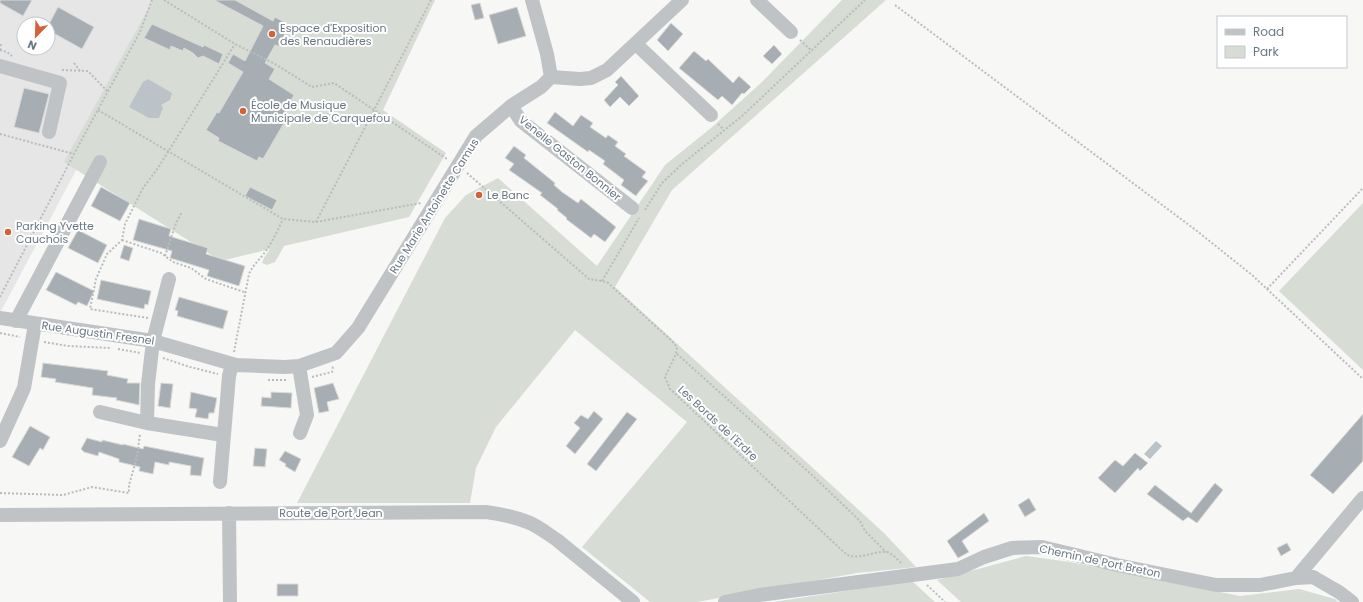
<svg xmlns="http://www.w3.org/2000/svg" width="1363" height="602" font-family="Poppins,sans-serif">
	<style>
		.built { fill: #e5e6e5; fill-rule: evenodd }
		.green { fill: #d7dcd4 }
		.water { fill: #bbc3c8 }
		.building { fill: #a7aeb3; stroke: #d9d9d7 }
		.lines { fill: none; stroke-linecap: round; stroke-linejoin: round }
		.path { stroke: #b9bcbe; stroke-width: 2; stroke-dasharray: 2 2; stroke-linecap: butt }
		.minor { stroke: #bfc3c6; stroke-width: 14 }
		.poi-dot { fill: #d1633b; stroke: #fff; stroke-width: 1.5 }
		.labels { text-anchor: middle; stroke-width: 4; stroke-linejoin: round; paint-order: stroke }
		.poi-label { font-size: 11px; fill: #697783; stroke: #fff; text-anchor: start }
		.street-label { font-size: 11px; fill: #697783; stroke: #fff }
	</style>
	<rect width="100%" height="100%" fill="#f7f7f5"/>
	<path class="built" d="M0,0H164L106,114L0,313ZM24,24H48V48H24Z"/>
	<path class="green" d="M153,0H435L383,110L446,153L409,217L284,246L275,262L267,265L262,263L264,258L270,249L221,261L64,162Z
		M842,0H886L672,190L615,287L884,533L916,567L857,573L697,602H650L582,547L687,422L575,330L496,427L476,468L470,503H297L445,218L466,195L498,178L597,266L665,165L711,128L762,82Z
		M1363,203V370L1279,291Z
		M1026,556L1070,562L1240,596L1299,589L1335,599L1338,602H961L937,580Z
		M912,581L935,602H773Z"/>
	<path class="water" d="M148,79L172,93L170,100L161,105L163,108L159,118H149L129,107L143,82Z
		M1156,441L1162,446L1150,459L1144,454Z"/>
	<path class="building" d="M0,0H32L23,16L0,3Z
		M214,0H235L273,21L275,17L289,25L279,46L275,45L265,63L275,69L269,79L294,95L280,120L284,123L263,159L259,157L257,161L218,141L219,138L206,130L217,112L219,113L243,72L228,63L233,54L245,61L263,26Z
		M480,3L484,18L475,20L471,5Z
		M58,7L94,27L82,49L48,30V26Z
		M517,7L526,36L498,44L489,15Z
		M671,23L683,34L668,51L657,40Z
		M152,24L203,47L204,45L223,54L219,64L203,56L198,58L193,53L184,48L183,51L171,46L170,50L144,38Z
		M774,45L782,54L772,64L763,56Z
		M694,51L706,61L708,59L733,83L739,76L751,87L744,94L742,93L732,105L722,96L718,100L679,68Z
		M621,76L639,96L629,106L620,97L610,107L604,100L618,85L615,82Z
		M24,88L49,94L39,133L14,127Z
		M555,112L573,126L581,115L593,123L590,127L606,138L608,135L618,142L615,146L626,154L624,156L646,172L642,177L648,181L638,193L636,196L621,185L624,180L603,164L605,161L589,150L588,152L547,123Z
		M514,146L526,155L524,158L555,183L554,185L562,192L578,203L581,199L616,227L605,242L594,234L591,238L566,219L567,218L557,210L558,209L540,195L542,193L509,170L514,164L505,158Z
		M101,187L130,203L120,221L91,206Z
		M250,187L277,200L272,210L245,196Z
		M139,219L171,229L169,236L208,248L206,254L245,266L239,286L207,276L209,270L170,258L172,251L133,240Z
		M78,230L107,245L98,263L68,248Z
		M124,245L133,248L129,261L120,258Z
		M56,272L94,291L87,306L78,302L76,305L46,290Z
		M101,280L151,291L148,305L145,304L144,309L97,299Z
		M179,297L228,311L223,329L177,316L178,311L175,310Z
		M43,363L108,371L107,375L128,379L127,383H140L139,405L116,400L117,398L92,395L93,388L55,382L56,379L41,377Z
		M161,383L173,384L170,408L158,406Z
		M333,383L339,399L327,402L329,411L319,413L314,388Z
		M191,392L217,398L214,413H209L208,419L195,417L197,409L189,408Z
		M271,392L292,393L291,408L261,406L262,397L271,398Z
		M594,411L603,419L575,454L566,446L580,428L574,423L581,415L588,419Z
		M627,412L637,419L596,471L587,464Z
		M1363,414V461L1333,494L1310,475Z
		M30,426L50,437L43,450L40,448L29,466L12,457Z
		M87,438L102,442V440L123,445V444L143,449L144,446L204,458L201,476L190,475L191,466L169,462V465L155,462L153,474L139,471L140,467L119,462V459L99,452L98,456L84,452L81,449Z
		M255,448L267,449L265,467L253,466Z
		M285,451L301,459L295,472L285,466L286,464L279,460Z
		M1135,453L1148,463L1140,471L1138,468L1115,493L1098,478L1115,460L1123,466Z
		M1215,483L1223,490L1197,523L1188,517L1183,521L1147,494L1155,485L1191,513Z
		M1029,498L1036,510L1025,517L1018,505Z
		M984,513L989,521L962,541L969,552L958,558L947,541Z
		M1287,543L1291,550L1281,556L1277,548Z
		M277,584H298V596H277Z"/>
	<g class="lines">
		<path class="path" d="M164,0L235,44L275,64L312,87L334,83L447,159
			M895,5L983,71L1197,231L1252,275L1363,379
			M800,40L812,51
			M0,50L7,52L12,56
			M0,50L1,43
			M74,63L80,71
			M62,70L88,71L108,92
			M98,110L283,219L316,222L421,203
			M718,124L724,130
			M0,134L74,154
			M467,173L589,279L607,282L672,341L677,347L676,354L665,377L670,389L847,555C862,560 875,550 887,552C893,554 898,560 902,564
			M645,210L662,183L682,164L742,116L865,0
			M316,222L431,0
			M122,240L161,253L173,262L191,268L206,279L244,292
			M165,256L176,223L182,212
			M602,281L639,218
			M1267,289L1363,188
			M0,297L74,154L140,32L152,0
			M148,318L90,309L96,279L107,254L122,240L125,224L143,188L158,168L235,44
			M0,333L20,337
			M44,342L68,346L111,348
			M118,349L141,353
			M234,352L249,274C252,267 257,262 262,256C271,245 277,232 283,219
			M677,354L812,475L860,521L865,531L886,552
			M163,358L190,367L218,374
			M312,377L332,372L333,366
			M268,380H288
			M0,493L63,495L92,487L129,493V485L137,457L140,434
			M927,585L945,602"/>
		<path class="minor" d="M532,0L547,54L551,77
			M757,0L791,32
			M636,44L711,115
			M0,66L60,83L49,132
			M551,77L580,79L591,78L607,70L682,0
			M511,106L521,121L632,208
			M169,279L153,341L148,384L147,423L223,435
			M0,318L153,341L236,365L285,367L299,366L336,353L358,328L476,136L511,106L541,87L551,77
			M16,321L100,162
			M299,366L307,415L300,433
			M100,412L147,423
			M0,441L24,388L35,324
			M220,482L229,376L232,364
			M229,513L230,602
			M0,515L486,512C501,514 516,517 530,523C539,527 548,534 557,540L633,602
			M1296,578L1363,498
			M725,602L759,595L958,569L984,557L1012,548L1042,547L1117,565L1216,585H1260L1296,578L1313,577L1339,592L1352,602"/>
	</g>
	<g class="poi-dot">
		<circle cx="272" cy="34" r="4"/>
		<circle cx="243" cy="111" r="4"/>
		<circle cx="479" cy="195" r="4"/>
		<circle cx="8" cy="232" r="4"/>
	</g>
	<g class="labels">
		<g class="poi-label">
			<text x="280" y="32">Espace d'Exposition<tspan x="280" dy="13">des Renaudières</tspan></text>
			<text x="251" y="109">École de Musique<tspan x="251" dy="13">Municipale de Carquefou</tspan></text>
			<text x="487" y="199">Le Banc</text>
			<text x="16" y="230">Parking Yvette<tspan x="16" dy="13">Cauchois</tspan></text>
		</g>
		<g class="street-label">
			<text transform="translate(570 158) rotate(39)" y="4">Venelle Gaston Bonnier</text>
			<text transform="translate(434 206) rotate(-58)" y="4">Rue Marie Antoinette Camus</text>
			<text transform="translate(98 333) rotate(8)" y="4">Rue Augustin Fresnel</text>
			<text transform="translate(718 423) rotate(43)" y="4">Les Bords de l'Erdre</text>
			<text x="331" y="517">Route de Port Jean</text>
			<text transform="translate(1100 561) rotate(12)" y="4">Chemin de Port Breton</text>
		</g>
	</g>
	<rect x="1217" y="16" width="130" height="52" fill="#ffffff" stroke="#c3c9cd"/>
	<rect x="1225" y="29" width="20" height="6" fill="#bfc3c6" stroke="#c3c9cd"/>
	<text x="1253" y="36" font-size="12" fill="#697783">Road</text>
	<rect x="1225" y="46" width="20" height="12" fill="#d7dcd4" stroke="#c3c9cd"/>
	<text x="1253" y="56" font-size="12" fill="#697783">Park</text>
	<g transform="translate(36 36) rotate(203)"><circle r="19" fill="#ffffff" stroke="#c3c9cd"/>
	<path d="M0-3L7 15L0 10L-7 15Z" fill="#d1633b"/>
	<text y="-6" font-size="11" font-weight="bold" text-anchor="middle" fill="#697783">N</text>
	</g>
</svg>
